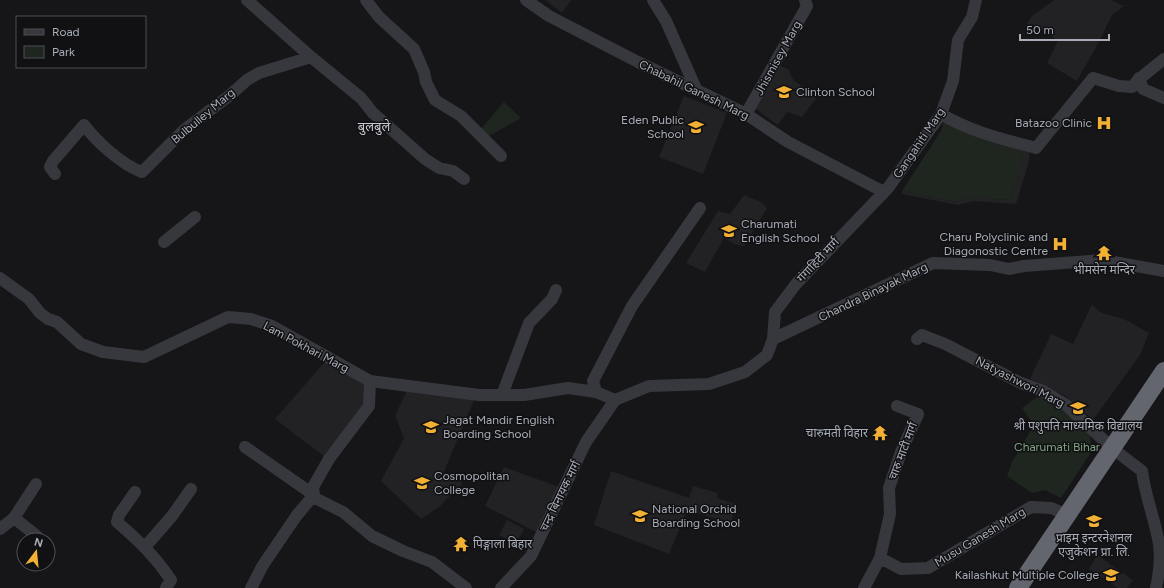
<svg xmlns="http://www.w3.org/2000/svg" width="1164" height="588" font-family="Figtree,'Noto Sans Devanagari',sans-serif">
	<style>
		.built { fill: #222225 }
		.green { fill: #1e261f }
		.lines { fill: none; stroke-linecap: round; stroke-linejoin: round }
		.minor { stroke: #37383d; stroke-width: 12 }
		.highway { stroke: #63666e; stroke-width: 18 }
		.labels { text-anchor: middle; stroke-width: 3; stroke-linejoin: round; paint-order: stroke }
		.street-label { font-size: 12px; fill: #a8adb8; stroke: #111113 }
		.poi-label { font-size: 12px; fill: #a8adb8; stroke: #111113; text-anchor: start }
		.park-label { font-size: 12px; fill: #7fa381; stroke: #111113 }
		.neighbourhood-label { font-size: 13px; fill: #c9ccd4; stroke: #111113 }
	</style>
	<rect width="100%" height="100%" fill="#161618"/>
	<path class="built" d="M545,0H571L562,13Z
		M1054,0H1111L1124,6L1112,15L1099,42L1077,81L1047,63L1058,41L1040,29L1027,23L1032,16Z
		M772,62L788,69L794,81L818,96L802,117L787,112L778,125L749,104Z
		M684,96L727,113L703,174L659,157Z
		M1018,148L1030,151L1028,165L1016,204L974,201L958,205L902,194V191L955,202L970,198L1011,200L1023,153L1017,151Z
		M744,195L761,202L767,208L744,246L734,244L724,238L705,272L686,263L718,211L730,214Z
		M1092,304L1098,311L1105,314L1124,319L1149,333L1140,355L1093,420L1064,395L1030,379L1051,334L1073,344Z
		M329,357L370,381L369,406L325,457L275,419Z
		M408,388L475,398L443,474L457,478L462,481L461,485L439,507L421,519L381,481L404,438L395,416Z
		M504,467L559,487L538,533L485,506Z
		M611,471L689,498L693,486L718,493L717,498L736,504L731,523L687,510L669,554L594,525Z
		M507,520L524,529L516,544L499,535Z
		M1097,555L1133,580L1127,588H1118L1089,569Z"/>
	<path class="green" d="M504,102L521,118L487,137L480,130Z
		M944,121C969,137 989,141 1018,148L1017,151L1024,153L1011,200L970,198L955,202L902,191L941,131Z
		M1042,393L1089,432L1091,441L1090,454L1061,498L1045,490L1032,493L1007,476L1012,462L1034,425L1022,408Z"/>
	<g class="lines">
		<path class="minor" d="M247,0L311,57L361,98L373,113L425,159L439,168L453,171L464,179
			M366,0L379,17L414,49L424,72L426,82L435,100L461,116L501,156
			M526,0L549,16L638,62L746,114L788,142L884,192
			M653,0L666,21L697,91
			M1139,78L1143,89L1164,98
			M746,114L807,6L805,0
			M941,114C971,132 1003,139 1036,148L1093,78L1119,86L1132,87L1139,79L1164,59
			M55,174L50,167L53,161L84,125C97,142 122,165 142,172L185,129L229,96L247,80L259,73L311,57
			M164,242L195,217
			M0,278L29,299L40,313L48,319L57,322L81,344L103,352L144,357L228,317L251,319L272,326L370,381L479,395H524L568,388L596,392L615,400L649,386L709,384L745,372L767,355L773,339L775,312L796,284L888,188L941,114L953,81L958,40L972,17L976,0
			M773,339L933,263L990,265L1009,269L1024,266L1103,260L1164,271
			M917,339L922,335L945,344L1021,383L1043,391L1066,405L1112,448L1142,471C1145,496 1155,519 1159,544C1161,559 1159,574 1156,588
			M596,392L593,381L632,306L700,208
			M502,395L529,323L552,299L556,290
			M245,447L314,495
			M36,484L14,518L37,536
			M135,492L119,515L117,522C139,541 155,556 171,580L166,588
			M313,497L343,512L372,536L403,551L432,562L466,588
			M0,529L14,518
			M145,547L172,516L191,489
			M880,558L890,514L889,488L901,452L918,414L897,406
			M251,588L263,565L297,515L314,495L313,487L329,459L369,406L370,381
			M501,588L531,556L586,442L615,400
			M864,588L880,558L901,569L928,568L1031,507L1051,508L1068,515"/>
		<path class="highway" d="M1018,588L1164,371"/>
	</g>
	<defs>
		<symbol id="school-bare" viewBox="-9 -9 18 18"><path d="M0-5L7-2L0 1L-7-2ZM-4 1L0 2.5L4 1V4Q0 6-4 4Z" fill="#f2b134" stroke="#111113" stroke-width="2.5" paint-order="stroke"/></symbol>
		<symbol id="hospital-bare" viewBox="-9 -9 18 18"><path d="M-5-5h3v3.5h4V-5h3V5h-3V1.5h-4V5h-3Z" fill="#f2b134" stroke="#111113" stroke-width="2.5" paint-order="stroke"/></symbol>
		<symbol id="temple-bare" viewBox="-9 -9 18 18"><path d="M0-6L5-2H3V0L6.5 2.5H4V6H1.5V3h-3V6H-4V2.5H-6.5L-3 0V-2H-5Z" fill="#f2b134" stroke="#111113" stroke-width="2.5" paint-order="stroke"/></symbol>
		<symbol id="university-bare" viewBox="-9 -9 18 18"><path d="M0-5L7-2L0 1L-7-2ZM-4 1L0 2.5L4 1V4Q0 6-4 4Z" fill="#f2b134" stroke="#111113" stroke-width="2.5" paint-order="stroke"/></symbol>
	</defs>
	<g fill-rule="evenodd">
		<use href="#school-bare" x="773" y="81" width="22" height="22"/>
		<use href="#hospital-bare" x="1093" y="112" width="22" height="22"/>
		<use href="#school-bare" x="685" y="116" width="22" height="22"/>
		<use href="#school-bare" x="718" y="220" width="22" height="22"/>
		<use href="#hospital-bare" x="1049" y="233" width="22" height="22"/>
		<use href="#temple-bare" x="1093" y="242" width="22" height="22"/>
		<use href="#school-bare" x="1067" y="397" width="22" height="22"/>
		<use href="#school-bare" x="420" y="416" width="22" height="22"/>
		<use href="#temple-bare" x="869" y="422" width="22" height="22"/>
		<use href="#university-bare" x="411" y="472" width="22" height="22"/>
		<use href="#school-bare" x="629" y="505" width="22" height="22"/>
		<use href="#school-bare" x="1083" y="510" width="22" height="22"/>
		<use href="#temple-bare" x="450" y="533" width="22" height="22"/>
		<use href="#university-bare" x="1100" y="564" width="22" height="22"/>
	</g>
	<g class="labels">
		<g class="street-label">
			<text transform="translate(778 58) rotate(-61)" y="4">Jhismisey Marg</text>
			<text transform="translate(694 90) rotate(26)" y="4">Chabahil Ganesh Marg</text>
			<text transform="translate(203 116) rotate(-40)" y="4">Bulbulley Marg</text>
			<text transform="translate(919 143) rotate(-56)" y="4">Gangahiti Marg</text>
			<text transform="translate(818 260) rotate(-47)" y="4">गंगाहिटी मार्ग</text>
			<text transform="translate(873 292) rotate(-26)" y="4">Chandra Binayak Marg</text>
			<text transform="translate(306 347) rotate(28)" y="4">Lam Pokhari Marg</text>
			<text transform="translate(1020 382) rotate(27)" y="4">Natyashwori Marg</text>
			<text transform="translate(903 451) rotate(-69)" y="4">चारु माटी मार्ग</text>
			<text transform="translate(560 496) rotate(-64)" y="4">चन्द्र बिनायक मार्ग</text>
			<text transform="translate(980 537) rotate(-31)" y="4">Musu Ganesh Marg</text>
		</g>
		<g class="poi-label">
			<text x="796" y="96">Clinton School</text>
			<text x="684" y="124" text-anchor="end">Eden Public<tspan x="684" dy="14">School</tspan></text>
			<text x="1092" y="127" text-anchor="end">Batazoo Clinic</text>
			<text x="741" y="228">Charumati<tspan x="741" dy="14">English School</tspan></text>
			<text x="1048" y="241" text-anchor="end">Charu Polyclinic and<tspan x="1048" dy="14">Diagonostic Centre</tspan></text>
			<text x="1104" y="274" text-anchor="middle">भीमसेन मन्दिर</text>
			<text x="443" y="424">Jagat Mandir English<tspan x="443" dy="14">Boarding School</tspan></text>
			<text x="1078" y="430" text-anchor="middle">श्री पशुपति माध्यमिक विद्यालय</text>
			<text x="868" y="437" text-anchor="end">चारुमती विहार</text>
			<text x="434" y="480">Cosmopolitan<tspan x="434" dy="14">College</tspan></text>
			<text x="652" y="513">National Orchid<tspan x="652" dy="14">Boarding School</tspan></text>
			<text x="1094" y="542" text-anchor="middle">प्राइम इन्टरनेशनल<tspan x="1094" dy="14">एजुकेशन प्रा. लि.</tspan></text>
			<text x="473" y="548">पिङ्गाला बिहार</text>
			<text x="1099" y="579" text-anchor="end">Kailashkut Multiple College</text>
		</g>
		<g class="park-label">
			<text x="1057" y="451">Charumati Bihar</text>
		</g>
		<g class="neighbourhood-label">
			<text x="374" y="131">बुलबुले</text>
		</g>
	</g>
	<rect x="16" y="16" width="130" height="52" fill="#111113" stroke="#4d4f55"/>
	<rect x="24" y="29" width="20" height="6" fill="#37383d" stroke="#4d4f55"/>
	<text x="52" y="36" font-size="12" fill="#a8adb8">Road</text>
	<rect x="24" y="46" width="20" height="12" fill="#1e261f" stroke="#4d4f55"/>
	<text x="52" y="56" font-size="12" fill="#a8adb8">Park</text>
	<g transform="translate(36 552) rotate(16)"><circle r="19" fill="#111113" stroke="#4d4f55"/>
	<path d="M0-3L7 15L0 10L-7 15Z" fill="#f2b134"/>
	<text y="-6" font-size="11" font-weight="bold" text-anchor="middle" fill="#a8adb8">N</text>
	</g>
	<path d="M1020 34v6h89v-6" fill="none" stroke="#a8adb8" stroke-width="2"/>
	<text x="1026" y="34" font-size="12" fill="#a8adb8" stroke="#111113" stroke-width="3" paint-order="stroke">50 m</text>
</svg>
